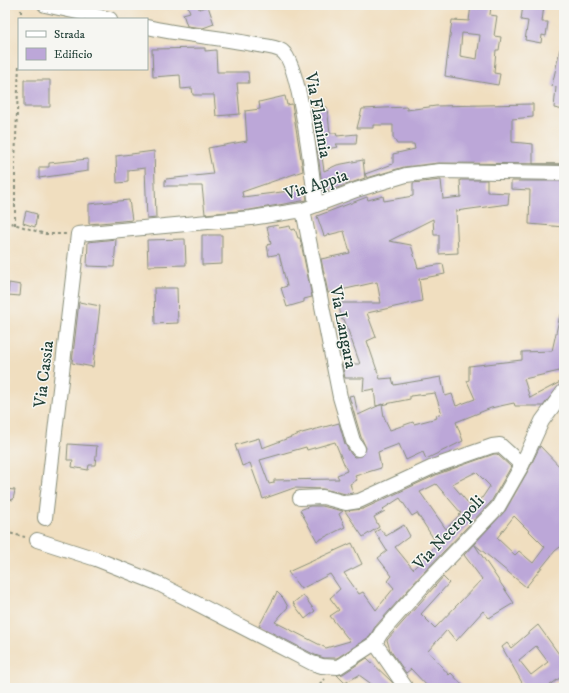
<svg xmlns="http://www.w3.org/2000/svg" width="569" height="693" font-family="'IM FELL DW Pica',serif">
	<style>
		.building { fill: #bca7d8; fill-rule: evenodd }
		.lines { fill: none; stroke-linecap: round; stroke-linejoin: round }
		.street-casing { stroke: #888e7a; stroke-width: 16 }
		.path { stroke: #888e7a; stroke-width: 2; stroke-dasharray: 3 3; stroke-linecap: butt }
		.street { stroke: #fff; stroke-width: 14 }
		.labels { text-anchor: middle; stroke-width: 3; stroke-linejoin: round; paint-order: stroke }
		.street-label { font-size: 17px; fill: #1f3d34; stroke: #f6f6f2 }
	</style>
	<rect width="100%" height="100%" fill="#f6f6f2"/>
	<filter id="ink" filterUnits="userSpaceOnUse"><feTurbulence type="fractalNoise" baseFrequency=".025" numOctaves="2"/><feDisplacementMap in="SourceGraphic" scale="8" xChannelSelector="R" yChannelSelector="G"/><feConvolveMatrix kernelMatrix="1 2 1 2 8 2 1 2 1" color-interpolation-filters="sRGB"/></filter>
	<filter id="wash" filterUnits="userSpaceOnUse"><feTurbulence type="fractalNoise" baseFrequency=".012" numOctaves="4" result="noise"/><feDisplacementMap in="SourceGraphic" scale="16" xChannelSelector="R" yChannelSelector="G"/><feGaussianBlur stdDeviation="0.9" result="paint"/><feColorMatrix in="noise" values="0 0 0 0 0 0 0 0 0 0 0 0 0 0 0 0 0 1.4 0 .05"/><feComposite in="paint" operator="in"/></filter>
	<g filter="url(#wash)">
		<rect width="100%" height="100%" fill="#f0debf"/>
		<g id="blocks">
			<path class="building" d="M194,5H198L199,9L208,6L214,24L203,28L187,26L183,14L190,12L188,7Z
				M471,5H491L490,15L497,16L494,36L501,37L499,50H496L494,73L500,74L498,85L445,76L452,20L469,21ZM462,33L480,35L477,59L460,56Z
				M523,5H544L542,22H548L546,36L542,35L541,43L525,40L528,21L521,20Z
				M205,48V51L216,50L217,72H248L249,83H237L240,114L216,116L214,95H193L192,88L181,89L180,75L153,77L152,49Z
				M560,49L564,50V110L554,108L556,87L552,86Z
				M24,80H50V107H24Z
				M285,96L287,105L292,104L303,171L242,192L243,197L305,189L307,200L250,210L205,214L202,186H165V181L166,179L213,174L208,148L247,141L245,111L260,109L259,102Z
				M533,104V117L512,119V142L533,144V164H564L439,163L404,167L367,178L365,174L393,164V154L415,149L414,144H397L393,137V125H373V128H357L362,109L407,107V110L436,106Z
				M310,107H327L330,133H336L337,136L357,134L356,144H336L338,147L321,150L324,171L337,165L363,160L365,178L323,193L317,146L320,145L319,144L316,119H313Z
				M154,151L156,218L147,219L145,168L128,170V182L117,183L116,156Z
				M88,159V171L39,178V167H49V163Z
				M441,180L443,199L461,197L460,180H487V192L509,193L508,204L456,211L458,253L439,254V235H434L433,219L389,241L411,245L418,268L443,264L445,274L419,279L422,301L367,313L376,337L367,341L380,379L392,378L394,385L441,377L445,396L452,394L456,406L475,399L467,381L469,380V366L522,360V352L552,351L560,315L564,316V370L524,379L530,398L564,380L543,406H515L514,403L491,408L456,422L463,441L426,459L423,452L406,460L399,444L378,452L381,468L355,476L357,480L350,484L353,493L346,494L323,489L294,488L263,499L250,463L242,466L235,445L259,438L262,448L302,433L339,423L345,444L351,454L354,457L362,456L366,448L361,437L349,396L354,395L358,415L382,404L384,417L390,430L413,422L414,424L437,418L436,416L442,414L435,393L410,396V399L376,406L374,389L363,391L364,378H345L342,364H360L344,319L342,320L338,303H381L377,282L328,293L321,259L350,253L344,231L324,236L317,216L367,197L368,200L383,196L384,201L413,196V183ZM335,442L347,471L337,475L339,479L274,480V483L269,484L260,460L306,447L307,450Z
				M511,181H564V227L529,224L530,190L511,189Z
				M129,200L132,220L89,224V204Z
				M26,211L37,214L35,227L23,223Z
				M278,225L279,228L290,226L291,230L295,229L298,238H300L312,297L304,299V302L287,307L281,288L287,286L279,254L269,256L267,245L271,244L267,227Z
				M202,235H222V264L202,265Z
				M116,239L114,267L87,266L88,242Z
				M185,239L186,265L148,266L147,240Z
				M9,283L21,285L20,296L8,295Z
				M154,288H177L178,323L155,324Z
				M79,302L100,306L93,367L72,363Z
				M68,444L97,446L95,465H89L88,470L72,467L73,460H67Z
				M540,446L564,471V544L555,551L526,587L474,544L505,511L529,469ZM514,516L545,547L533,563L519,551L515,555L497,538Z
				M494,454H497L511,467L491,502L422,574L375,627L369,637L337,658H324L315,655L259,626L277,592L283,598L288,607L275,622L326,648L350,641L330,616L339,610L330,598L340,589L330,574L301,589L288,572L352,543L362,564L344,573L359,594L363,592L376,610L394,588L388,581L392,576L378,558L387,551L375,532L380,529L386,536L404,525L410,536L395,547L413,569L437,544L417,513L412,516L400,498L383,509L385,511L374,517L379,527L363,537L345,511L363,509L438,474ZM476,472L490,486L474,510L452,484ZM436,484L461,513L446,529L420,492Z
				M5,489L15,490L13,500L5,498Z
				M310,506H322L343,511L339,514L345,527L317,541L300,510Z
				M474,544L514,603L489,618L483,611L456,641L447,630L428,651L449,675L451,673L465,688H429L411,669L406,673L390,650L387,640L443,577L449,583L421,614L435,628L482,579L464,555Z
				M303,595L315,611L305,619L293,603Z
				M538,625L564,661V675L546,688H525L502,647L507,643L511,648ZM536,646L548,662L531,675L519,660Z
				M367,658L392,682L396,688H377L359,675L345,683L337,675L343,674Z"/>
		</g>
	</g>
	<g filter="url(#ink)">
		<use href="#blocks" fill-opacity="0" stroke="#888e7a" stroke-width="1"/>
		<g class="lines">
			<defs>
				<path id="street" d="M45,5L110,19
					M147,27C182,35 217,37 252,44C261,46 274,46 282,51C301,65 312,177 316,205
					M303,210L340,397L353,441L358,449
					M300,498L323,497L346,503L359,501L435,466L492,446L500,445L522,465
					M45,518L78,234L251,218L303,210L356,190L406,175L440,171L564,173
					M37,540L96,559L157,583L312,663L322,666L338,667L375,643
					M406,688L375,643L381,633L428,580L498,507L522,465L542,421L564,391"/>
			</defs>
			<use href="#street" class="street-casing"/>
			<path class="path" d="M21,19V5
				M5,221L45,234H66
				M15,225V162L19,64
				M5,532L25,537
				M315,688L325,679"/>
			<use href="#street" class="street"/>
		</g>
	</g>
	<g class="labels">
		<g class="street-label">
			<text transform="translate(319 115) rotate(80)" y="6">Via Flaminia</text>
			<text transform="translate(316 184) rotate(-18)" y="6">Via Appia</text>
			<text transform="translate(344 327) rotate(79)" y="6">Via Langara</text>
			<text transform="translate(43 374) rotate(-83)" y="6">Via Cassia</text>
			<text transform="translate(448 532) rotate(-47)" y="6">Via Necropoli</text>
		</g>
	</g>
	<rect width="569" height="693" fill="none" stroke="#f6f6f2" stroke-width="20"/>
	<rect x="18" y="18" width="130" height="52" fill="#f6f6f2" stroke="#a0aca6"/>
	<rect x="26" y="31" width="20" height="6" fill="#ffffff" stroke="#a0aca6"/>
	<text x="54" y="38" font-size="12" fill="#1f3d34">Strada</text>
	<rect x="26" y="48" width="20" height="12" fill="#bca7d8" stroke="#a0aca6"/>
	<text x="54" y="58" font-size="12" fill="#1f3d34">Edificio</text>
</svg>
